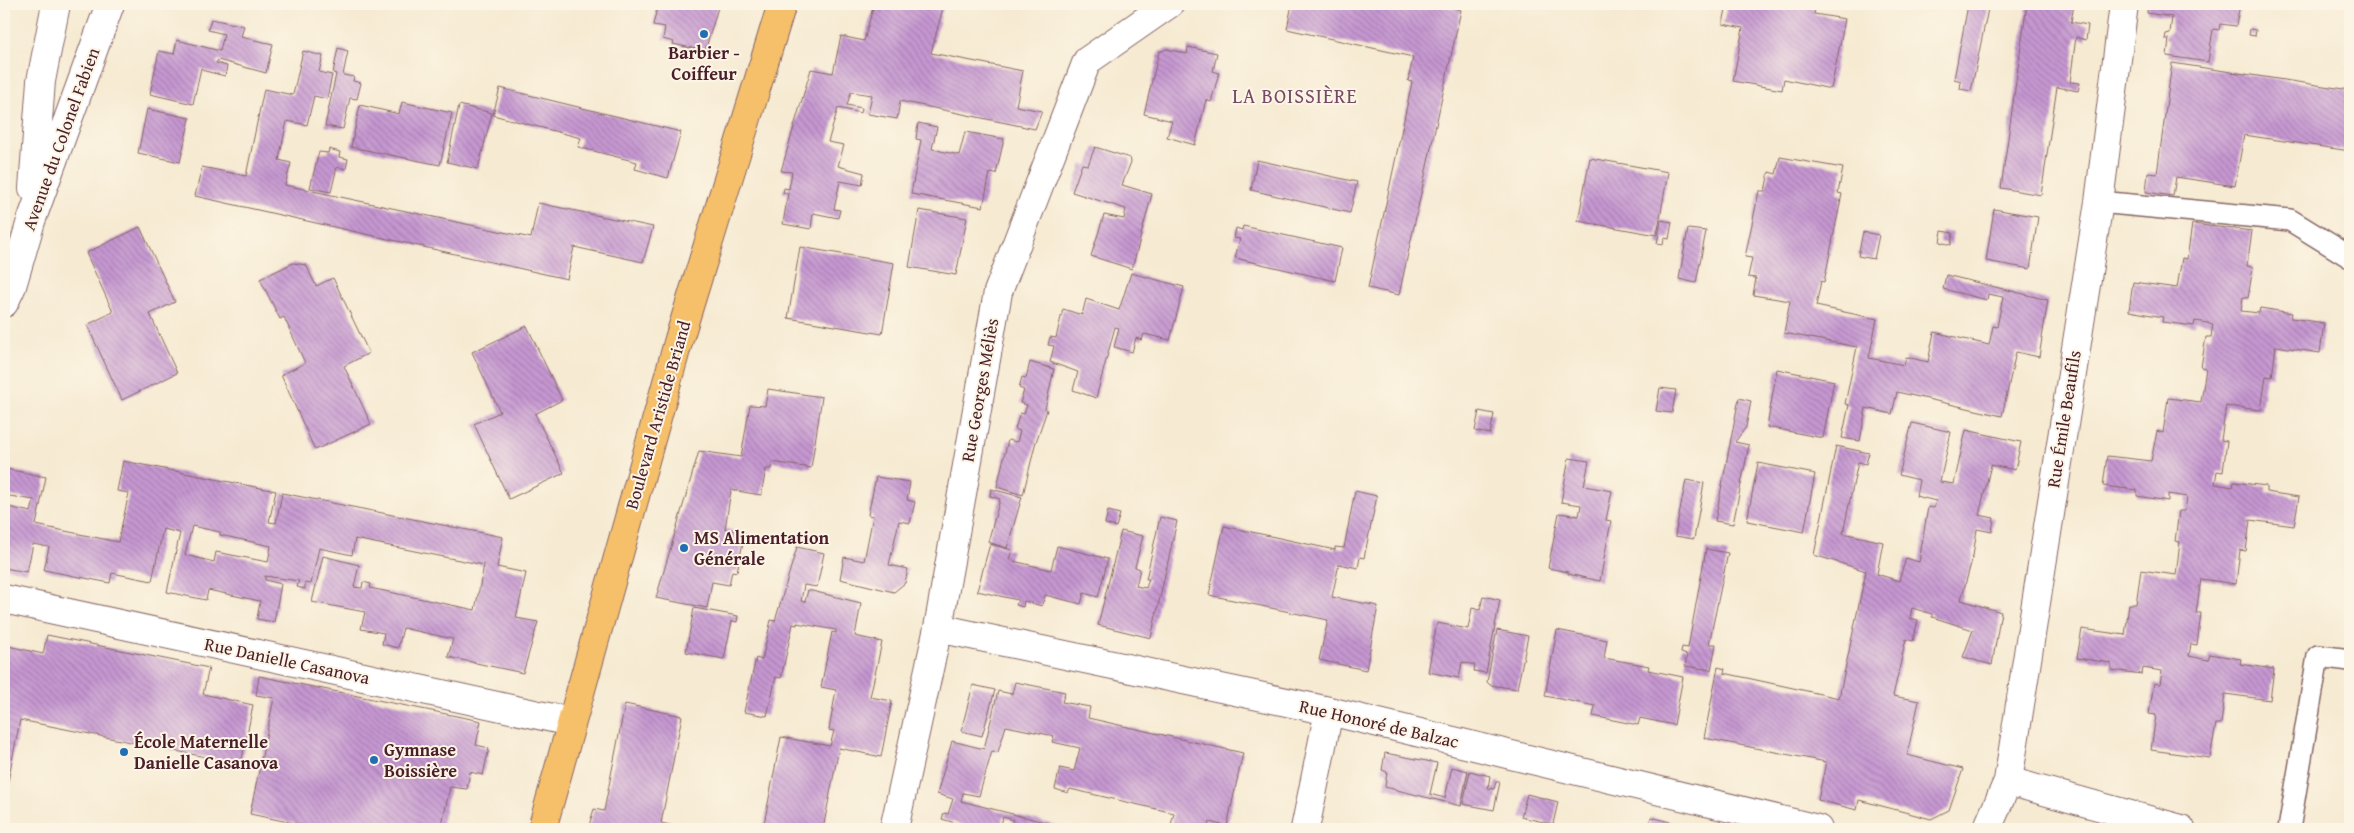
<svg xmlns="http://www.w3.org/2000/svg" width="2354" height="833" font-family="'Gentium Book Plus',serif">
	<style>
		.building { fill: url(#building-back-hatch); fill-rule: evenodd }
		.lines { fill: none; stroke-linecap: round; stroke-linejoin: round }
		.lane-casing { stroke: #866665; stroke-width: 24 }
		.street-casing { stroke: #866665; stroke-width: 30 }
		.primary-casing { stroke: #866665; stroke-width: 30 }
		.lane { stroke: #fff; stroke-width: 21 }
		.street { stroke: #fff; stroke-width: 28 }
		.primary { stroke: #f6c06b; stroke-width: 28 }
		.poi-dot { fill: #1f6fb2; stroke: #fcf5e5; stroke-width: 2 }
		.labels { text-anchor: middle; stroke-width: 4; stroke-linejoin: round; paint-order: stroke }
		.poi-label { font-size: 18px; font-weight: bold; fill: #4a1f2b; stroke: #fcf5e5; text-anchor: start }
		.street-label { font-size: 18px; fill: #4a1f2b; stroke: #fcf5e5 }
		.quarter-label { font-size: 20px; letter-spacing: 1px; fill: #754965; stroke: #fcf5e5 }
	</style>
	<defs>
		<pattern id="building-back-hatch" width="6" height="6" patternUnits="userSpaceOnUse" patternTransform="scale(1.25)"><rect width="6" height="6" fill="#c698d2"/><path d="M-1 5l2 2M0 0l6 6M5-1l2 2" fill="none" stroke="#a37bab"/></pattern>
	</defs>
	<rect width="100%" height="100%" fill="#fcf5e5"/>
	<filter id="ink" filterUnits="userSpaceOnUse"><feTurbulence type="fractalNoise" baseFrequency=".02" numOctaves="2"/><feDisplacementMap in="SourceGraphic" scale="10" xChannelSelector="R" yChannelSelector="G"/><feConvolveMatrix kernelMatrix="1 2 1 2 8 2 1 2 1" color-interpolation-filters="sRGB"/></filter>
	<filter id="wash" filterUnits="userSpaceOnUse"><feTurbulence type="fractalNoise" baseFrequency=".0096" numOctaves="4" result="noise"/><feDisplacementMap in="SourceGraphic" scale="20" xChannelSelector="R" yChannelSelector="G"/><feGaussianBlur stdDeviation="1.12" result="paint"/><feColorMatrix in="noise" values="0 0 0 0 0 0 0 0 0 0 0 0 0 0 0 0 0 1.4 0 .05"/><feComposite in="paint" operator="in"/></filter>
	<g filter="url(#wash)">
		<rect width="100%" height="100%" fill="#f6ead2"/>
		<g id="blocks">
			<path class="building" d="M658,4L680,7L681,4H719L705,51L673,44L674,42L663,39L665,27L653,25Z
				M874,4H944L931,53L1023,71L1016,106L1042,111L1035,129L900,101L897,119L868,114L872,95L851,92L847,105L862,108L861,113L838,108L828,142L844,145L838,166L864,173L862,185L840,181L834,209L840,210L838,218L813,213L811,229L783,224L788,193H783L784,188L789,189L792,172L781,171L811,69L833,73L841,36L864,41Z
				M1292,4H1434L1461,10L1399,295L1368,288L1412,82L1408,81L1413,57L1287,29Z
				M1727,4H1786L1815,8L1814,14L1845,19L1831,89L1784,79L1782,90L1733,81L1743,28L1723,24Z
				M1925,4H1936L1934,9L1924,7Z
				M1976,4H1989L1971,91L1960,89L1961,81L1954,79L1968,5L1976,6Z
				M2027,4L2040,7L2041,4H2074L2071,22L2088,25L2086,40L2076,37L2070,82L2080,83L2078,91L2057,87L2041,195L2001,188Z
				M2148,4H2240L2236,26L2220,24L2219,30L2213,29L2208,62L2167,56L2169,39H2165L2166,34L2170,33L2172,17L2147,13Z
				M211,19L244,26L241,37L273,44L266,73L218,60L216,63L227,66L225,76L205,71L201,68L193,104L150,94L159,51L174,54L177,40L220,51L224,34L208,30Z
				M2250,29L2256,30L2255,36L2249,35Z
				M1188,47L1217,53L1213,71L1219,73L1211,102L1206,100L1195,145L1167,137L1172,121L1144,114L1159,52L1167,49L1187,54Z
				M338,48L348,51L343,75L354,77L353,81L361,83L357,99L350,98L343,129L325,126L336,74L333,73Z
				M303,51L323,56L319,72L332,75L327,99L314,96L307,125L287,121L279,160L291,163L285,185L531,238L538,203L653,227L643,262L574,247L567,279L195,196L202,167L246,176L264,89L293,95Z
				M2172,63L2350,90V151L2244,135L2235,186L2176,177L2173,196L2146,192L2148,173L2157,174Z
				M500,88L681,132L668,178L635,169L637,162L578,147L581,138L493,115Z
				M402,102L452,113L440,165L351,147L360,105L399,114Z
				M459,105L492,113L478,169L447,162Z
				M147,109L190,118L180,162L138,153Z
				M918,123L937,127L932,149L959,155L965,132L1004,139L996,174L990,173L983,207L911,194L921,140L916,139Z
				M1095,147L1130,158L1131,162L1122,185L1152,194L1132,269L1091,256L1104,215L1124,219L1126,209L1072,192L1082,164L1088,165Z
				M329,149L340,152L339,157L348,159L346,169L337,167L331,192L310,188L319,152L328,153Z
				M1780,157L1843,168L1838,193L1842,194L1824,282L1821,281L1816,306L1877,319L1869,358L1904,365L1906,357L1928,362L1934,332L1989,345L1993,326L1997,327L2003,297L1988,294L1987,300L1943,289L1946,275L2048,300L2039,357L2016,352L2002,416L1897,392L1892,414L1866,408L1860,441L1842,438L1849,405L1845,404L1857,347L1784,333L1790,301L1753,295L1756,278L1748,277L1752,258L1745,257L1759,191H1765L1769,172L1776,174Z
				M1590,158L1668,172L1657,235L1578,221Z
				M1257,160L1357,182L1350,213L1251,190Z
				M1994,209L2038,217L2030,269L1986,261Z
				M919,210L967,218L956,275L909,267Z
				M1661,220L1672,222L1669,239L1664,238L1663,245L1657,244Z
				M2192,224L2252,231L2247,266L2253,267L2248,298L2243,297L2241,311L2259,313L2260,308L2292,313L2291,318L2324,323L2320,353L2276,346L2272,377L2266,376L2261,410L2226,406L2221,440L2227,441L2223,472L2217,471L2215,484L2233,487L2234,482L2266,486V492L2299,497L2294,526L2250,520L2246,551L2240,550L2236,584L2201,579L2196,613H2201L2197,645L2191,644L2189,656L2208,660L2210,654L2241,659L2240,664L2274,669L2270,700L2225,694L2221,724H2216L2210,758L2151,750L2156,715L2149,714L2154,683L2160,684L2162,671L2143,668L2142,674L2111,670V663L2077,658L2082,629L2125,635L2129,604H2136L2141,570L2176,575L2180,542L2175,541L2179,511H2185L2187,497L2168,494V501L2137,496V490L2103,486L2107,456L2151,461L2157,431L2163,433L2168,398L2201,402L2206,368L2201,367L2206,337H2211L2213,324L2195,321L2194,326L2162,322L2163,317L2129,311L2133,282L2177,288L2182,258L2187,259Z
				M1243,226L1342,248L1335,281L1235,258L1240,239L1234,238L1236,228L1242,230Z
				M140,227L175,302L150,314L177,373L122,400L87,325L113,312L86,253Z
				M1688,229L1706,231L1696,283L1679,279Z
				M1942,231L1953,233L1951,245L1940,242Z
				M1863,232L1879,235L1874,259L1858,256Z
				M800,247L894,263L882,334L788,318Z
				M293,263L306,265L316,286L333,278L369,353L344,366L371,424L315,450L281,375L305,363L284,317L280,319L260,279Z
				M1131,273L1184,287L1170,340L1144,334L1142,340L1136,338L1132,352L1114,347L1119,328L1115,327L1096,398L1073,390L1078,372L1050,362L1054,346L1048,345L1050,337L1056,338L1063,309L1082,315L1086,299L1119,310Z
				M527,326L562,400L535,414L564,473L509,499L474,424L500,412L472,352Z
				M1030,362L1054,369L1045,409L1047,410L1035,445L1023,495L997,487L1008,440L1017,442L1020,431L1015,429L1020,413L1024,414L1027,405L1020,403L1024,390L1019,388L1022,377L1026,378Z
				M1777,369L1834,381L1823,438L1767,427Z
				M1660,388L1676,390L1672,413L1656,411Z
				M768,389L822,397L811,468L772,462L771,469H766L761,495L731,490L725,529L745,532L737,572L732,571L729,585L712,582L707,608L656,598L699,451L741,457L750,405L765,406Z
				M1739,398L1751,401L1746,427L1735,442L1749,445L1733,524L1715,521Z
				M1479,411L1494,414L1490,434L1475,431Z
				M1912,423L1951,432L1940,482L1954,484L1966,430L2021,442L2015,470L1991,465L1979,515L1994,518L1992,532L1977,529L1973,556L1961,600L2001,612L1992,665L1963,657L1973,630L1932,617V614L1912,608L1910,618L1918,620L1913,641L1906,639L1893,696L1919,701L1907,755L1963,769L1949,810L1931,819L1859,800L1857,810L1818,800L1826,762L1704,738L1718,667L1725,669L1724,673L1839,698L1866,571L1814,555L1836,446L1869,453L1866,464L1858,462L1843,533L1883,542L1877,574L1899,581L1906,558L1919,562L1928,507L1934,508L1936,501L1916,496L1919,480L1899,475Z
				M1569,458L1589,461L1584,486L1612,491L1606,520L1611,521L1600,581L1568,574V572L1548,568L1559,513L1579,516L1581,505L1561,502Z
				M123,461L276,491L269,522L276,523L282,493L503,537L497,567L526,573L516,618L538,622L523,673L448,657L453,639L403,628L398,648L382,644L384,633L361,629L365,612L312,602L323,556L359,565L354,587L362,588L363,582L371,584L370,588L475,610L484,565L355,539L352,555L319,548L311,584L305,583V589L297,587L299,581L265,576V580L281,584L274,622L257,619L260,601L208,590L206,600L167,592L180,533L163,529L152,581L112,573L110,583L44,570L49,547L33,544L27,572L4,568V506L31,512L34,500L4,495L6,469L46,477L36,525L118,542L129,493L117,491ZM192,526L220,532V535L271,546L268,562L216,552L214,562L185,555Z
				M1758,463L1815,474L1804,532L1747,521Z
				M876,477L910,482L907,500L915,502L910,523L899,521L889,565L908,569L905,583L894,592L840,579L844,557L864,561L873,516L868,515Z
				M1686,480L1704,483L1694,539L1675,536Z
				M991,489L1022,497L1007,548L988,542L1000,499L990,496Z
				M1355,491L1377,496L1364,558L1360,557L1358,568L1339,564L1332,597L1378,606L1366,670L1319,660L1328,620L1209,595L1224,526L1335,550V547L1344,548Z
				M1108,511L1120,514L1116,527L1105,524Z
				M1160,517L1177,521L1151,638L1098,625L1121,531L1143,536L1135,567L1140,569L1136,586L1146,588L1149,579H1146Z
				M990,544L1012,550L1009,560L1051,570L1057,546L1108,559L1098,597L1084,593L1081,604L1045,595L1042,606L1024,601L1023,607L1016,605L1018,600L977,591Z
				M797,547L824,553L817,587L804,585L801,601L805,602L808,590L861,603L855,636L882,642L870,697L892,701L881,757L839,748L823,829H763L781,737L830,746L834,731L829,730L836,690L821,687L832,632L836,633V630L797,623V625L793,624L781,678L776,677L767,716L744,712L756,658L762,660L771,620L775,621Z
				M1706,549L1728,553L1709,644H1716L1711,670L1685,666L1687,655L1681,653L1682,647L1688,648Z
				M1483,596L1500,600L1486,673L1474,671L1475,665L1462,662L1459,678L1428,672L1437,623L1468,629L1472,608L1480,610Z
				M694,608L738,616L737,622L732,621L724,659L686,652Z
				M1497,630L1528,636L1517,689L1490,685L1487,682Z
				M1557,630L1607,640L1604,658L1649,666L1648,670L1683,677L1674,725L1640,718L1638,725L1593,716L1595,706L1545,696Z
				M47,635L209,668L203,694L253,705L241,764L20,720L4,802V645L43,654Z
				M259,676L481,721L476,745L489,748L483,775L470,772L467,789L450,787L441,829H322L250,814L274,698L256,695Z
				M1015,682L1065,692L1062,702L1090,707L1088,718L1243,753L1227,826L1209,822L1207,829H1170L1174,813L1070,789L1068,793L1055,789L1060,768L1074,771L1080,748L1052,742L1054,736L1006,726L998,752L992,751L979,796L963,793L961,801L1060,826L1059,829H1023L1011,826L1013,820L1003,817L1000,829H975L942,819L944,813L948,814L953,799L937,794L952,741L984,749L998,691L1012,694Z
				M973,685L995,690L982,736L961,731Z
				M625,704L682,716L661,823L688,829H588L594,809L604,811Z
				M1385,753L1437,763L1430,794L1437,796L1445,798L1452,767L1468,771L1461,806L1385,787L1387,772L1382,770Z
				M1470,771L1490,776L1488,788L1494,789L1496,782H1500L1494,810L1463,804Z
				M1527,794L1558,802L1553,824L1521,817Z
				M1651,817L1697,829H1648Z"/>
		</g>
	</g>
	<g filter="url(#ink)">
		<use href="#blocks" fill-opacity="0" stroke="#866665" stroke-width="1"/>
		<g class="lines">
			<defs>
				<path id="lane" d="M2099,202L2290,220L2350,257
					M2289,829L2318,656L2350,660"/>
				<path id="street" d="M33,188L41,81L56,4
					M4,303L12,286L31,221L110,4
					M4,599L571,722
					M938,628L1329,711L1818,829
					M2008,781L2181,829
					M894,829L938,628L998,292L1087,61L1169,4
					M1305,829L1329,711
					M1987,829L2008,781L2099,202L2124,4"/>
				<path id="primary" d="M542,829L679,339L782,4"/>
			</defs>
			<use href="#lane" class="lane-casing"/>
			<use href="#street" class="street-casing"/>
			<use href="#primary" class="primary-casing"/>
			<use href="#lane" class="lane"/>
			<use href="#street" class="street"/>
			<use href="#primary" class="primary"/>
		</g>
	</g>
	<g class="poi-dot">
		<circle cx="704" cy="34" r="5"/>
		<circle cx="684" cy="548" r="5"/>
		<circle cx="124" cy="752" r="5"/>
		<circle cx="374" cy="760" r="5"/>
	</g>
	<g class="labels">
		<g class="poi-label">
			<text x="704" y="59" text-anchor="middle">Barbier -<tspan x="704" dy="21">Coiffeur</tspan></text>
			<text x="694" y="544">MS Alimentation<tspan x="694" dy="21">Générale</tspan></text>
			<text x="134" y="748">École Maternelle<tspan x="134" dy="21">Danielle Casanova</tspan></text>
			<text x="384" y="756">Gymnase<tspan x="384" dy="21">Boissière</tspan></text>
		</g>
		<g class="street-label">
			<text transform="translate(61 139) rotate(-70)" y="6">Avenue du Colonel Fabien</text>
			<text transform="translate(980 390) rotate(-80)" y="6">Rue Georges Méliès</text>
			<text transform="translate(658 415) rotate(-74)" y="6">Boulevard Aristide Briand</text>
			<text transform="translate(2064 419) rotate(-81)" y="6">Rue Émile Beaufils</text>
			<text transform="translate(287 661) rotate(12)" y="6">Rue Danielle Casanova</text>
			<text transform="translate(1379 724) rotate(13)" y="6">Rue Honoré de Balzac</text>
		</g>
		<g class="quarter-label">
			<text x="1295" y="103">LA BOISSIÈRE</text>
		</g>
	</g>
	<rect width="2354" height="833" fill="none" stroke="#fcf5e5" stroke-width="20"/>
</svg>
